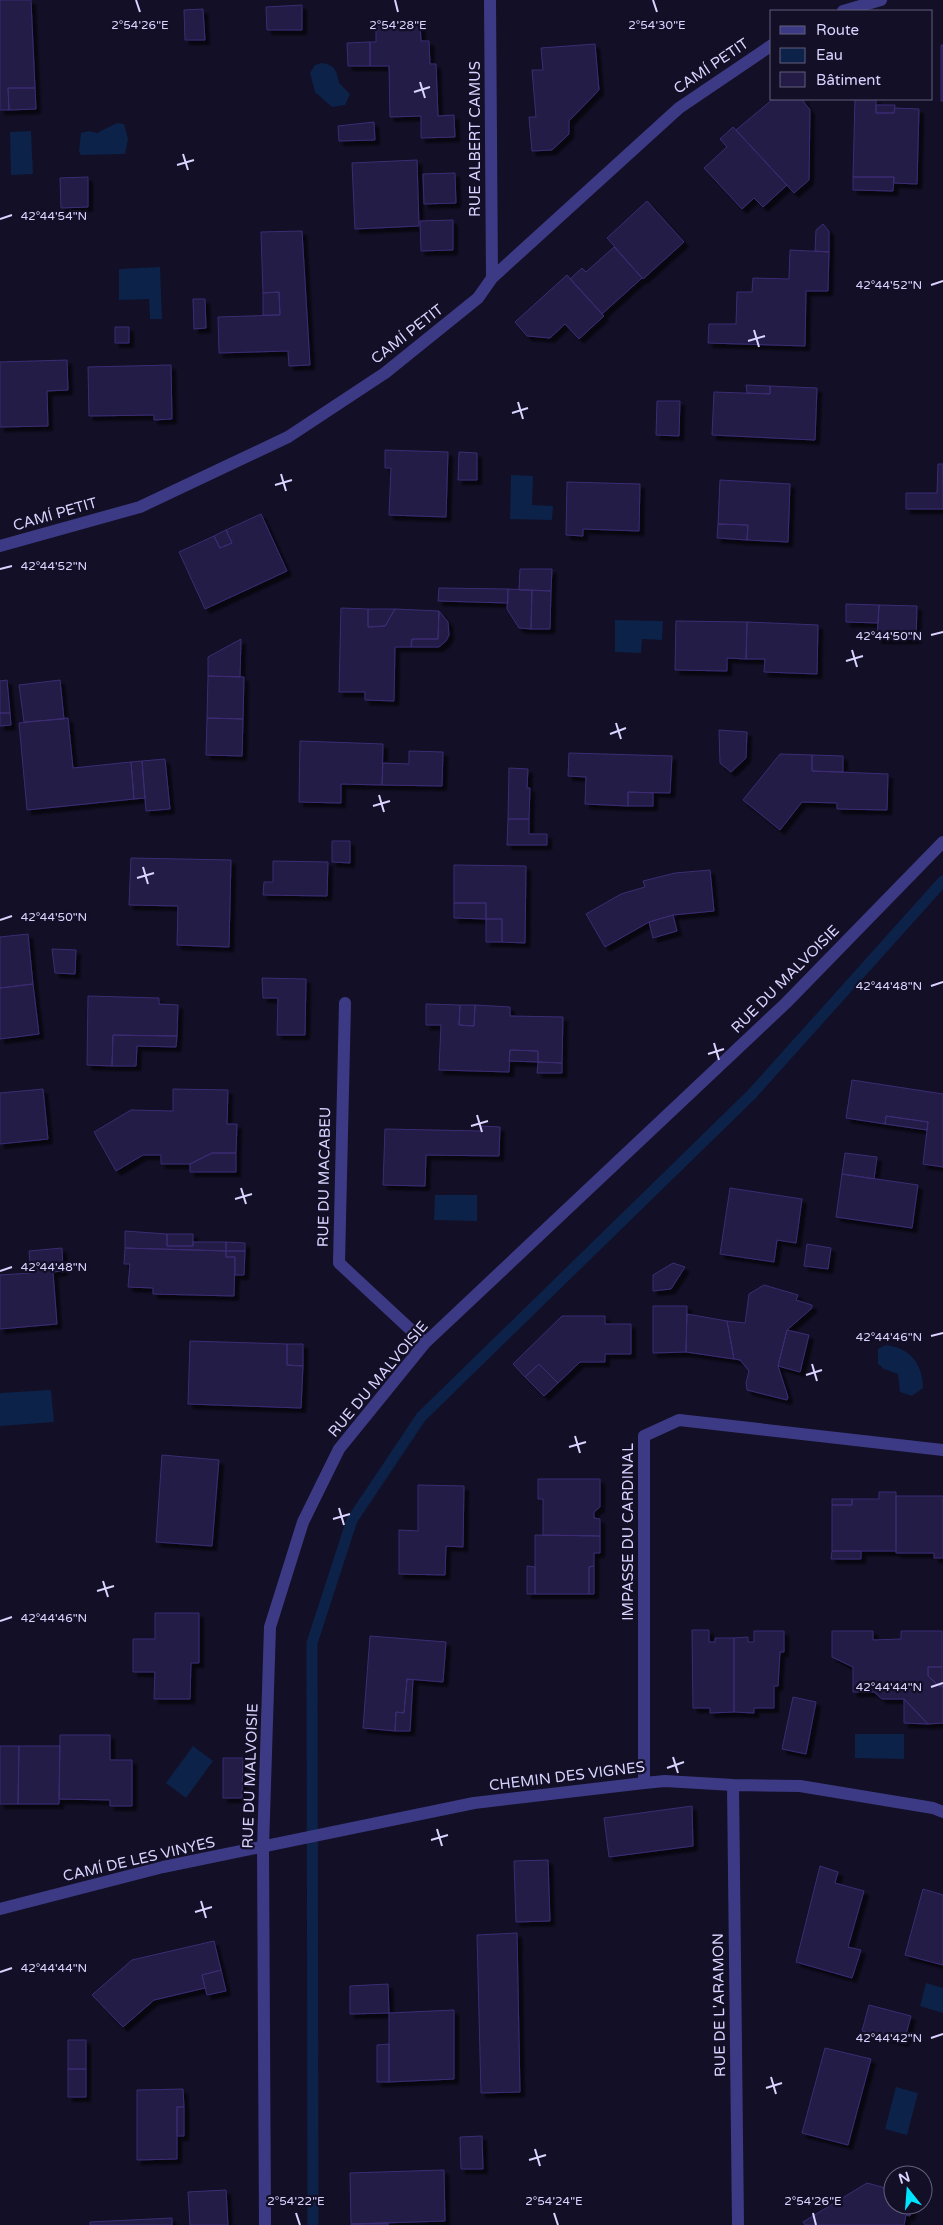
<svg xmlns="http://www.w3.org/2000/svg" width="943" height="2225" font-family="'Varela Round',sans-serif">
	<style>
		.water { fill: #0c2248 }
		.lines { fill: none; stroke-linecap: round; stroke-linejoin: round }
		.stream { stroke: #0c2248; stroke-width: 11 }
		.building { fill: #241b47; stroke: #3b2d73; filter: url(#shadow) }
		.minor { stroke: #3d3a85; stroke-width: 12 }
		.ticks { fill: none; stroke: #d9d4ff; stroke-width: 2 }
		.labels { text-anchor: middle; stroke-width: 4.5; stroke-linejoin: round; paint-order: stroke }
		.street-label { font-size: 15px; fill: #d9d4ff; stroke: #130f26 }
		.ticks-label { font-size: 12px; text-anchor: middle; fill: #d9d4ff; stroke: #130f26; stroke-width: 4.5; stroke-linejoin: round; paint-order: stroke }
	</style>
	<defs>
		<filter id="shadow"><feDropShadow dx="4.5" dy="4.5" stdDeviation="1" flood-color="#0009"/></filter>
	</defs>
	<rect width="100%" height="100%" fill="#130f26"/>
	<path class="water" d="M322,63C335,65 337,71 339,83L350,94L345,105L332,107L315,92L310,73L315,65Z
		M117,123L124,124L128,139L125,154L81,155L79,152L81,133L89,131L97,133Z
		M31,131L33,174L11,175L10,132Z
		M160,267L162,319H150L149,299L119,300V269Z
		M511,475L533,476L532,505L553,506L552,520L510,519Z
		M615,620L663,621L662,640L642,639L641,653L615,652Z
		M435,1195H477V1221L434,1220Z
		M886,1345C910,1348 923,1364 923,1388L912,1396L900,1392L898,1374L884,1369L878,1364V1349Z
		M51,1390L54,1422L0,1426V1393Z
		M855,1734H904V1759L855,1758Z
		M193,1746L213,1761L186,1798L166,1783Z
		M926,1983L943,1988V2013L920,2006Z
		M896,2087L918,2093L907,2135L885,2129Z"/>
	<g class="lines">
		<path class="stream" d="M313,2225L312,1643L352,1520L421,1417L752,1094L943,881"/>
	</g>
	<path class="building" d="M0,0H31L35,88H8L9,110H0Z
		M302,5V30H267L266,7Z
		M203,9L205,40H185L184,10Z
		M420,23L421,41H429L430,64H436L438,116L454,115L455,137L421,138V116L390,117L389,66H370V42H376V25Z
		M370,42V66H348L347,43Z
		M595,44L599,90L569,121V134L552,150L532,151L529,117H536L532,70H543L541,48Z
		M941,45H943V101H941Z
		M8,88H35L36,109L9,110Z
		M773,99H805L803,101L810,110L809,180L794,193L736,130Z
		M855,99H876V113H894L895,108L919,109L917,184L894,183V177H853Z
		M876,105H895L894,113H876Z
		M374,122L375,140L339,141L338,126Z
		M733,127L787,185L763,207L754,198L742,209L704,168L727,147L720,139Z
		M417,160L419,226L355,229L352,163Z
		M455,173L456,203L424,204L423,174Z
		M88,177V207L61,208L60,178Z
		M853,177H894L893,191L853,190Z
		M647,201L684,242L643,279L607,238Z
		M453,220V250L421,251L420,221Z
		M823,224L829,231V252L815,251L816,230Z
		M302,231L310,365L289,366L288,351L219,353L218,317L280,315L279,292L263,293L261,232Z
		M614,247L642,278L602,314L570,279L582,268L586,272Z
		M790,250L829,252L828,291H806L805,346L708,343L709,324H736L737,292H752L753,278L789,279Z
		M567,275L604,316L579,339L565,324L550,338L527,336L515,322Z
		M279,292L280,315H263V293Z
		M193,299H205L206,328L194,329Z
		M115,327H129V343H115Z
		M67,360L68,390L47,391L48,426L0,427V362Z
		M171,365L172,419L154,420V415L89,416L88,367Z
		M746,385L770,386V394L747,393Z
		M770,386L817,388L815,440L712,435L714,392L770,394Z
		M657,401H680L679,436L656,435Z
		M385,450L448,452L446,517L389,515L391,468H385Z
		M459,452L477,453V480H458Z
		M938,464H943V509H906V493H937Z
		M720,480L790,484L788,542L747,540L748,525L718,524Z
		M567,482L640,484L639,531L583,529V536L566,535Z
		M261,514L287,571L205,609L179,552L214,536L220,548L232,543L226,530Z
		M718,524L748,525L747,540L717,538Z
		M226,530L232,543L220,548L214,536Z
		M520,569H552L551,591L519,590Z
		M439,588L508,589V603L438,601Z
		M508,589L532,590L531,629L519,628L507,609Z
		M532,590L551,591L550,629H531Z
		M846,604L879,605L878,623L846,622Z
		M879,605L917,606L916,639H877Z
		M341,608L368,609V627L385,626L395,609L439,611L438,639H412L411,647H395L394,701L365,700V692H339Z
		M368,609H395L385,626L368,627Z
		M439,611L448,622L449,635L446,641L439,647H411L412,639H438Z
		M676,621L747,622L746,659L727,658V671L675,670Z
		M747,622L818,625L817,674L764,672L765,659H746Z
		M241,639L240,677L208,676V657Z
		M208,676L244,677L243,719L207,718Z
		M7,680L10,713H0V681Z
		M60,680L64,719L24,722L19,685Z
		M0,713H10L11,725L0,726Z
		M68,718L73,768L131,762L134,799L27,810L19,723Z
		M207,718L243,719L242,756L206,755Z
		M719,730L747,732L746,758L731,772L720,763Z
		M300,741L383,744L382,785L341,784V803L299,802Z
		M409,751L443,752L442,786L382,785L383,763L409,764Z
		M569,753L672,756L670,793L628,792V806L585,804L586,777L568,776Z
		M780,754L812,755V771L888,774L887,810L837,809V803L802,802L780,830L743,800Z
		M812,755L843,756V772L812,771Z
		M165,759L170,809L146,811L142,761Z
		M142,761L145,798L134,799L131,762Z
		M509,768L528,769L527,788H530L529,819H508Z
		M628,792L653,793V806H628Z
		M508,819H529V834H547V845H507Z
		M332,841H350V863L332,862Z
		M131,858L231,860L229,947L177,945L178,906L129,905Z
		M273,861L328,862L327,896L263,895L264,882H273Z
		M454,865L526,866L525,943L502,942V919H486V903H454Z
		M710,870L714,911L673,915L649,922L605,947L586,914L621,894L645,887L643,881L675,873Z
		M454,903H486V919L454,918Z
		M673,915L677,931L653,938L649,922Z
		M486,919H502V942H486Z
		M28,934L33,984L0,988V937Z
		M52,949L76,950L75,974L55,973Z
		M262,978L306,979L305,1035H277L278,998H263Z
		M33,984L39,1034L0,1039V988Z
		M88,996L159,998V1004L178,1005L177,1036L113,1035L112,1066L87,1065Z
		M426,1004L460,1005L459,1025L474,1026L475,1005L510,1007V1016L563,1017L562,1063L538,1062V1051L510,1050L509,1072L439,1070L441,1025H426Z
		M460,1005H475L474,1026L459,1025Z
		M113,1035L177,1036L176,1047L137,1046L136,1066H112Z
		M510,1050L538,1051V1062L509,1061Z
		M538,1062L562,1063V1073H537Z
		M852,1080L943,1094V1167L923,1164L928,1122L886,1116L885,1124L846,1118Z
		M43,1089L48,1139L0,1144V1093Z
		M173,1089L228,1090L227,1124H237L236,1153H212L190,1164H161V1155H143L116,1171L94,1132L131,1110L173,1111Z
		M886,1116L928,1122L927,1130L885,1124Z
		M481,1126L500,1127L499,1156L426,1155L425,1186L383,1185L385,1129L481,1131Z
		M212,1153H236V1172H190V1164Z
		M845,1153L877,1157L874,1179L842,1174Z
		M842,1174L918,1185L912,1228L836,1217Z
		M730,1188L802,1199L796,1243L777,1240L774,1262L720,1254Z
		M125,1231L167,1234V1246H193V1242H226V1251L125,1248Z
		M167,1234H193V1246H167Z
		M226,1242L245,1243V1251H226Z
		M807,1244L831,1248L828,1269L804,1266Z
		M62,1248L63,1271L53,1272L57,1324L0,1329V1275L31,1273L29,1251Z
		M125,1248L226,1251V1257H235L234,1296L153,1294V1288L128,1287L130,1264H124Z
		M226,1251H245L244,1275H235V1257H226Z
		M673,1263L685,1267L671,1289L653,1291V1275Z
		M764,1285L798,1295L796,1300L812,1305V1308L787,1330L778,1366L788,1397L787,1400L747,1390L746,1383L749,1371L740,1360L734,1359L727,1321L745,1323L749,1294Z
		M653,1306H687L686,1352L653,1353Z
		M687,1314L727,1321L734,1359L686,1352Z
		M562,1316H605V1324H631V1354H605V1362H580L558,1383L539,1364L525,1377L513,1364Z
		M787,1330L809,1335L800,1372L778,1366Z
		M190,1341L287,1344V1365L303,1366L301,1408L188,1404Z
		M287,1344H303V1366L287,1365Z
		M539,1364L558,1383L544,1396L525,1377Z
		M162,1455L219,1460L212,1546L156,1542Z
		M538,1479H600V1507L594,1512V1518L600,1519V1536L543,1535V1499H538Z
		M418,1485L464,1486L463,1547L446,1546L445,1575L399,1574V1530L418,1531Z
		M879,1492H896V1551H832V1505H852V1499H879Z
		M896,1496H943V1558H934V1553H896Z
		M832,1499H852V1505H832Z
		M535,1535L600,1536V1553H594V1566L589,1567V1594H535Z
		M832,1551H861V1559H831Z
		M527,1566L535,1567V1594H527Z
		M594,1566V1594H589V1567Z
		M155,1613H199V1663H191L190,1699H154L155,1672H133V1639H155Z
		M692,1630H709V1642H715V1638H734V1712L710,1713V1708H693Z
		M754,1631H784V1652H780L778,1686H774V1708H754V1713L734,1712V1638L748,1637V1642H754Z
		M832,1631H873V1640L901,1639V1631H942V1667H928V1676L939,1686H943V1723L928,1724L904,1699H882L874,1692H853V1667L832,1657Z
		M370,1636L446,1642L443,1682L407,1679L404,1713L396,1712L395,1731L363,1728Z
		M928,1667H942V1686H939L928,1676Z
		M407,1679L413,1680L410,1731H395L396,1712L404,1713Z
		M793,1697L816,1702L806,1754L782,1749Z
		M904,1699L928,1724L904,1723Z
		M60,1735H110V1760H132V1806H110V1800L59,1799Z
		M0,1746H19L18,1804H0Z
		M19,1746H60L59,1804H18Z
		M223,1758H243L242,1798H223Z
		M692,1806L693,1846L609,1857L604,1818Z
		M548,1860L550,1921L516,1922L514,1861Z
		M820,1866L838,1872L835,1883L864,1891L848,1947L861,1950L852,1978L796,1962Z
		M923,1889L943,1895V1965L905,1955Z
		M517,1933L520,2092L481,2093L477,1935Z
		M214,1941L221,1970L202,1975L205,1988L154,2000L123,2027L92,1995L132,1960Z
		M221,1970L226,1991L207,1995L202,1975Z
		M388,1984L389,2013L350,2014V1986Z
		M869,2005L911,2016L904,2042L862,2031Z
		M454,2010V2079L389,2082V2013Z
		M68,2040H86V2069H68Z
		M389,2044V2082H377V2045Z
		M825,2048L871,2059L848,2145L802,2133Z
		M68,2069H86V2097H68Z
		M183,2089L184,2107H177V2159L137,2160V2090Z
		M177,2107H184V2136H177Z
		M482,2136L483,2169H461L460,2137Z
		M444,2170L445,2221L351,2224L350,2173Z
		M867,2183L893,2190V2205H912L910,2216L906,2215L904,2225H805L803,2222Z
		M226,2190L228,2225H190L188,2192Z
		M172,2218V2225H90V2222Z
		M388,2223V2225H351V2224Z"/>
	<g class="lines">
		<path class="minor" d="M490,0L492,278
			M843,11L881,0
			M0,546L140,507L288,437L385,373L478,298L492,278L679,108L772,45
			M345,1003L339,1263L425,1343
			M644,1783V1436L679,1420L943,1450
			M733,1785L738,2225
			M0,1909L163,1867L474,1803L644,1783L665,1781L733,1785L800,1786L933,1808L943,1812
			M265,2225L263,1847L270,1627L303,1522L339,1449L425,1343L786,1003L943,842"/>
	</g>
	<path class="ticks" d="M136,0L140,12M395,0L398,12M653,0L657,12M420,82L425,98M414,92L430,87M183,154L188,170M177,165L194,160M0,219L12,215M931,285L943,281M754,330L759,347M748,341L765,336M518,402L523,419M512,413L528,408M281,474L286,491M275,485L292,480M0,569L12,566M931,635L943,632M852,650L857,667M846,661L863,656M616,723L621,739M610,734L626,728M379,795L384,812M373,806L390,801M143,867L148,884M137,878L154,873M0,920L12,916M931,986L943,982M714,1043L719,1060M708,1054L724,1049M477,1115L482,1132M471,1126L488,1121M241,1188L246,1204M235,1199L252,1194M0,1271L12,1267M931,1336L943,1333M812,1364L817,1381M806,1375L822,1370M575,1436L580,1453M569,1447L586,1442M339,1508L344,1525M333,1519L350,1514M103,1581L108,1597M97,1591L114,1586M0,1621L12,1617M931,1687L943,1683M673,1757L678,1773M667,1768L684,1762M437,1829L442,1846M431,1840L448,1835M201,1901L206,1918M195,1912L212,1907M0,1972L12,1968M931,2038L943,2034M771,2077L776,2094M766,2088L782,2083M535,2149L540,2166M529,2160L546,2155M296,2213L300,2225M554,2213L558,2225M813,2213L816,2225"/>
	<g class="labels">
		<g class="street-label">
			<text transform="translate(711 66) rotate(-34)" y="5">CAMÍ PETIT</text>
			<text transform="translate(475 139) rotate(-90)" y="5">RUE ALBERT CAMUS</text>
			<text transform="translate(407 334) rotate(-38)" y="5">CAMÍ PETIT</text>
			<text transform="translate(55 514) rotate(-16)" y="5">CAMÍ PETIT</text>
			<text transform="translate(785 979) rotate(-45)" y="5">RUE DU MALVOISIE</text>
			<text transform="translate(324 1177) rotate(-89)" y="5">RUE DU MACABEU</text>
			<text transform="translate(378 1379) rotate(-50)" y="5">RUE DU MALVOISIE</text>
			<text transform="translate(628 1532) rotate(-90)" y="5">IMPASSE DU CARDINAL</text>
			<text transform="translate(250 1776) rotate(-88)" y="5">RUE DU MALVOISIE</text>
			<text transform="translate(567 1776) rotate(-7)" y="5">CHEMIN DES VIGNES</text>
			<text transform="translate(139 1859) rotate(-13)" y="5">CAMÍ DE LES VINYES</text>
			<text transform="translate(719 2005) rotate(-91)" y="5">RUE DE L'ARAMON</text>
		</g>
	</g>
	<g class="ticks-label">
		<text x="140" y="29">2°54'26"E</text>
		<text x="398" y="29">2°54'28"E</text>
		<text x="657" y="29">2°54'30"E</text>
		<text x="54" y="220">42°44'54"N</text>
		<text x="889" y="289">42°44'52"N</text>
		<text x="54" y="570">42°44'52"N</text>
		<text x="889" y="640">42°44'50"N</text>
		<text x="54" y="921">42°44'50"N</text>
		<text x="889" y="990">42°44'48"N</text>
		<text x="54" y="1271">42°44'48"N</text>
		<text x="889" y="1341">42°44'46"N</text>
		<text x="54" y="1622">42°44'46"N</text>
		<text x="889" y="1691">42°44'44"N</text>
		<text x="54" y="1972">42°44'44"N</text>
		<text x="889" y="2042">42°44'42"N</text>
		<text x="296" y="2205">2°54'22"E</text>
		<text x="554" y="2205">2°54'24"E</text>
		<text x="813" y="2205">2°54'26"E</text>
	</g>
	<rect x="770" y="10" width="162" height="90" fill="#130f26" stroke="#625e7d"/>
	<rect x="780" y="26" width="25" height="8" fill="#3d3a85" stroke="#625e7d"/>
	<text x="816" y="35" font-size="15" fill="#d9d4ff">Route</text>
	<rect x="780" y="48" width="25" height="15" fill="#0c2248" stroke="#625e7d"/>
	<text x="816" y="60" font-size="15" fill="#d9d4ff">Eau</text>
	<rect x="780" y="72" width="25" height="15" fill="#241b47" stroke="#625e7d"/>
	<text x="816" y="85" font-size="15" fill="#d9d4ff">Bâtiment</text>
	<g transform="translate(908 2190) rotate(343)"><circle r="24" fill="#130f26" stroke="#625e7d"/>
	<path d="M0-4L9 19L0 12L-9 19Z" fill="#00e5ff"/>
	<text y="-8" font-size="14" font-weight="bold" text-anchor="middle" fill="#d9d4ff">N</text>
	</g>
</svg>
